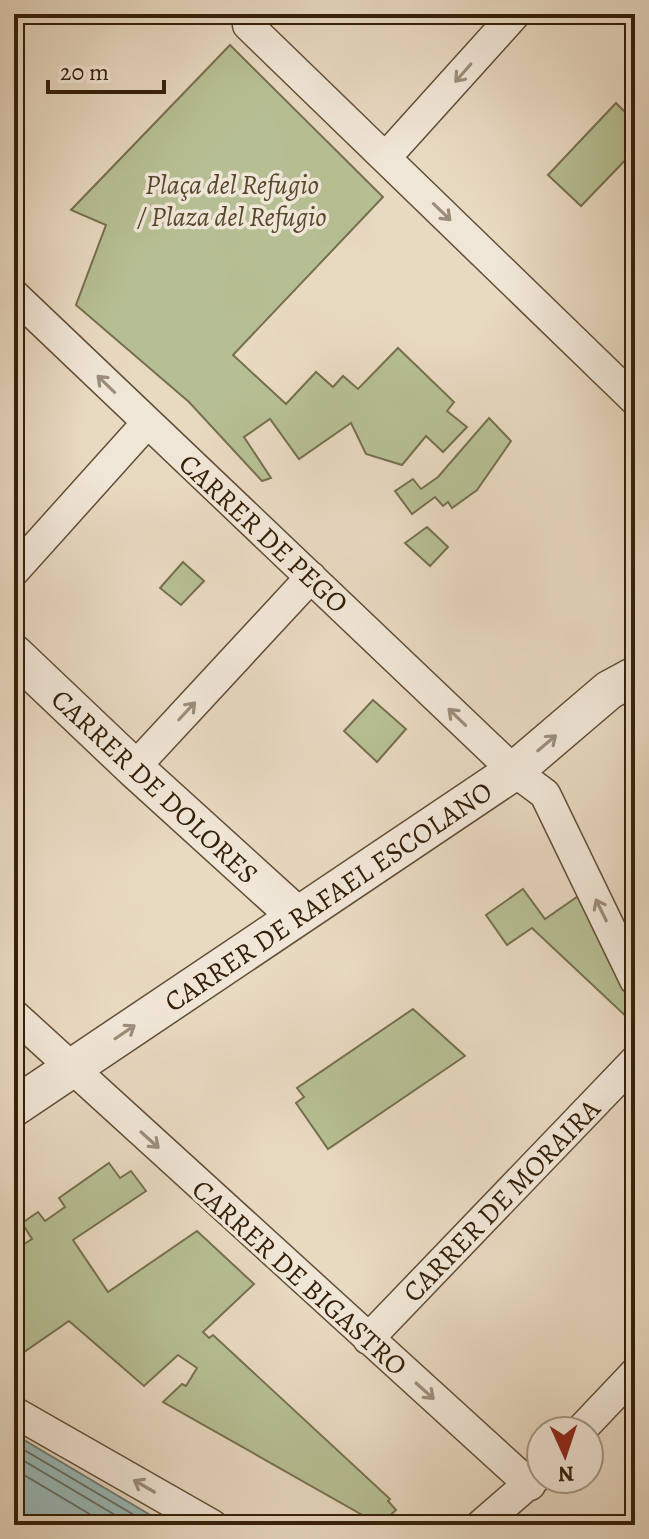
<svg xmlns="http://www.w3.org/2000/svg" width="649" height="1539" font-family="Alegreya,serif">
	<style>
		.green { fill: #b6bf93; stroke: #76704e; stroke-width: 2 }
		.water { fill: #98b9b8; stroke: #707c72; stroke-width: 2 }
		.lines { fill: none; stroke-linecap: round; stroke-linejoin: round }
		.shore { stroke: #666c60; stroke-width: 2 }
		.minor-casing { stroke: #624e36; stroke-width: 33 }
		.tertiary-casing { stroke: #624e36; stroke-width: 41 }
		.minor { stroke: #f0e6d7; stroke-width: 30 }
		.tertiary { stroke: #f0e6d7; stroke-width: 38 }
		.oneway { stroke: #9c8d7a }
		.labels { text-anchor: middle; stroke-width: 7; stroke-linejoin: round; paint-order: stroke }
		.park-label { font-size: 28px; font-style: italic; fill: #55482b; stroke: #f0e6d7 }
		.street-label { font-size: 28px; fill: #352008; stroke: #f0e6d7 }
	</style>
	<rect width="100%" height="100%" fill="#e8d9c1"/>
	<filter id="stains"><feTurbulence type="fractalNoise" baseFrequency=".0025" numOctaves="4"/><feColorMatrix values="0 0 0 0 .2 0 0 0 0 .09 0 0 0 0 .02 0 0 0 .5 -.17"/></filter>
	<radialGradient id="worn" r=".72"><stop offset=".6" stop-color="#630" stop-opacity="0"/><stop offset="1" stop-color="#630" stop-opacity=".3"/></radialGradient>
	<path class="green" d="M230,45L383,197L233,355L286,404L316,372L333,387L343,376L358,389L398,348L454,402L447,411L467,427L443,452L426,436L402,465L366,454L351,423L299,459L270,419L244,437L271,478L262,481L189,402L76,305L106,225L71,210Z
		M616,103L635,122V150L581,206L548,175Z
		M489,418L511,441L477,490L452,508L448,502L443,506L435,497L412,514L395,491L413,479L421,489L438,477Z
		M427,527L448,547L430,566L405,543Z
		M183,562L204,581L181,605L160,588Z
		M373,700L406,729L377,762L344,731Z
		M523,889L545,919L584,892L635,993V1016L631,1021L532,928L507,945L486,915Z
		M413,1009L465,1056L328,1149L296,1103L304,1097L297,1088Z
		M109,1163L120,1178L131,1171L146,1191L73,1240L108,1292L197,1231L254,1284L203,1332L209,1338L213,1335L390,1499L388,1501L396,1510L380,1525L163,1402L182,1384L186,1386L197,1368L178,1355L144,1386L69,1321L14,1359V1237L21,1246L32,1239L22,1223L38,1212L45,1221L65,1207L59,1198Z"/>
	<path class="water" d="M14,1434L167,1525H14Z"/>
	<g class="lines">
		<path class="shore" d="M14,1444L151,1525
			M14,1455L132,1525
			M14,1469L108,1525"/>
		<defs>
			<path id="minor" d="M248,25L635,400
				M386,157L515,14
				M14,295L514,771L545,794L635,980
				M14,571L147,423
				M134,768L311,577
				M14,1015L530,1485
				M368,1339L635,1061
				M14,1412L212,1525
				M580,1431L635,1373
				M481,1525L541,1473"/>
			<path id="tertiary" d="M14,654L134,768L297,916
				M14,1107L514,771L609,690L635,676"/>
		</defs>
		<use href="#minor" class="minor-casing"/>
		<use href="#tertiary" class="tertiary-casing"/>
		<use href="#minor" class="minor"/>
		<use href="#tertiary" class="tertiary"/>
	</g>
	<defs><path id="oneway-shaft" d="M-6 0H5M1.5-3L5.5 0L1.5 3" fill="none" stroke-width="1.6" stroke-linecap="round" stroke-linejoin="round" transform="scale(2)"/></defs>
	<g class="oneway">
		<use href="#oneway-shaft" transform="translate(463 73) rotate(131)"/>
		<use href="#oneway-shaft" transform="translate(442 212) rotate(44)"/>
		<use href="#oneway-shaft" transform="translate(106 384) rotate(-136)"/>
		<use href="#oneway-shaft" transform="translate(187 711) rotate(-47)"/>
		<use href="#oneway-shaft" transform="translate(457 717) rotate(-136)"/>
		<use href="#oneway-shaft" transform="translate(547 743) rotate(-40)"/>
		<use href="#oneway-shaft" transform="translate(601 910) rotate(-116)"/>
		<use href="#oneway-shaft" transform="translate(125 1032) rotate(-34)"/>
		<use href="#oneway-shaft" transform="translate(150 1140) rotate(42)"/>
		<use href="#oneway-shaft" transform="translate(425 1391) rotate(42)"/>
		<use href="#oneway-shaft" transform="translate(144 1486) rotate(-150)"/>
	</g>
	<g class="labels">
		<g class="park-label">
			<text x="232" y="194">Plaça del Refugio<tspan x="232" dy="32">/ Plaza del Refugio</tspan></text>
		</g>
		<g class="street-label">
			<text transform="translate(264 533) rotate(43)" y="10">CARRER DE PEGO</text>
			<text transform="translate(155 786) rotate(43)" y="10">CARRER DE DOLORES</text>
			<text transform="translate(328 896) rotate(-34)" y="10">CARRER DE RAFAEL ESCOLANO</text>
			<text transform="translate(501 1200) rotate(-46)" y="10">CARRER DE MORAIRA</text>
			<text transform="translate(300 1277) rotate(42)" y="10">CARRER DE BIGASTRO</text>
		</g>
	</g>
	<rect width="649" height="1539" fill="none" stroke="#e8d9c1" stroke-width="48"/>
	<rect x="16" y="16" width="617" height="1507" fill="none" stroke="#352008" stroke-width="4"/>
	<rect x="24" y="24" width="601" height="1491" fill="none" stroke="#352008" stroke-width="2"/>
	<g transform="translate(565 1455) rotate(177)"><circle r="38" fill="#f0e6d7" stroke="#a59784" stroke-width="2"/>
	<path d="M0-6L14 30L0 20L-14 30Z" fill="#8f2418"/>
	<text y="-12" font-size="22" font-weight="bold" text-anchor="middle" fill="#352008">N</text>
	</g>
	<path d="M48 80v12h116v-12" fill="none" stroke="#352008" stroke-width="4"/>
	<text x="60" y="80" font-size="24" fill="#352008" stroke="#f0e6d7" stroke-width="6" paint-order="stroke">20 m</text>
	<rect width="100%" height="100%" filter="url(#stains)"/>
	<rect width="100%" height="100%" fill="url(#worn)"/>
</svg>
